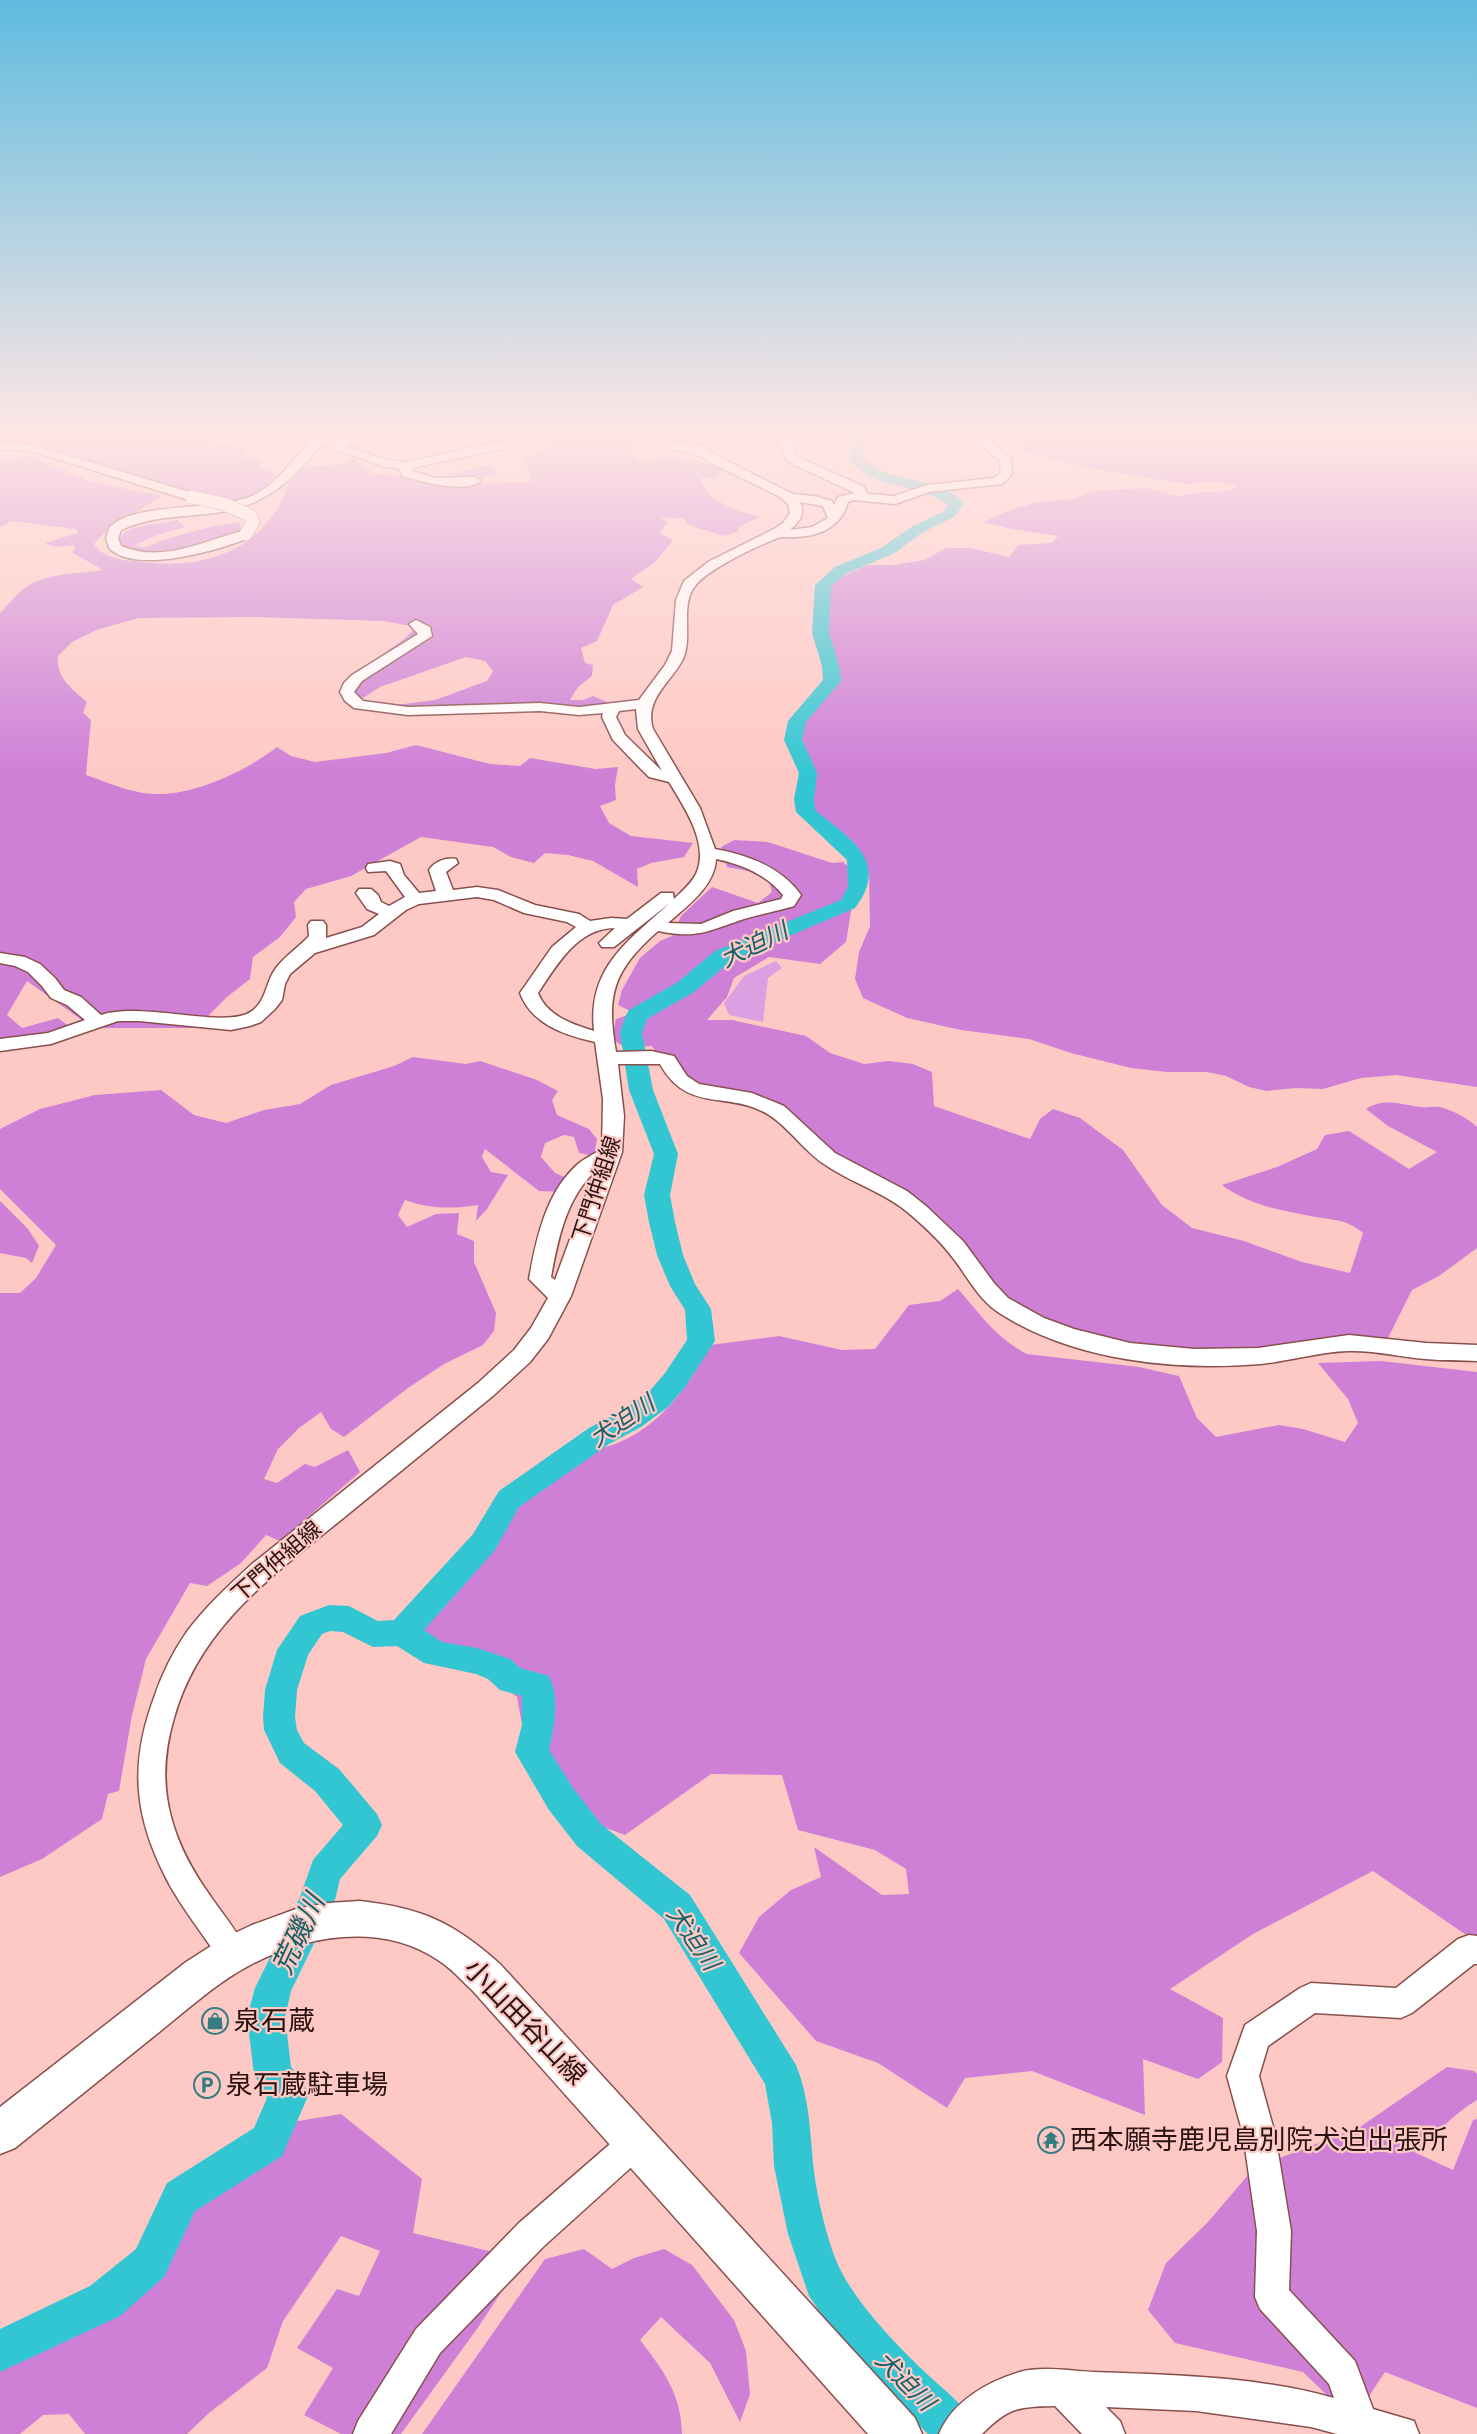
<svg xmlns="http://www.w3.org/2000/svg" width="1477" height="2434" font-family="'Titillium Web','Noto Sans JP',sans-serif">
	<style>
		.green { fill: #dba0e1 }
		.forest { fill: #ce80d7 }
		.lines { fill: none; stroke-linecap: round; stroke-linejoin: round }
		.river { fill: #32c6d2; fill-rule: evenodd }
		.minor-tunnel { stroke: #d3a4a1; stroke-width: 13; stroke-dasharray: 13 7; stroke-linecap: butt }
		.minor-casing { stroke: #88504d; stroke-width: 3 }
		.major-casing { stroke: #88504d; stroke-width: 3 }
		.minor { fill: #fff; fill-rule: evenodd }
		.major { fill: #fff; fill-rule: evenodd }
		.minor-bridge-casing { stroke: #88504d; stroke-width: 14; stroke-linecap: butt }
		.minor-bridge { stroke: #fff; stroke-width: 13 }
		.labels { text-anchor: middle; stroke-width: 4.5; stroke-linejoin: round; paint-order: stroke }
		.street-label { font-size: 22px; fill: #291211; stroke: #fec9c5 }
		.water-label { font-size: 24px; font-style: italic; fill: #116167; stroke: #fec9c5 }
		.near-poi-label { font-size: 27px; fill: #291211; stroke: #fec9c5; text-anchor: start }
		.near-street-label { font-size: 27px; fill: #291211; stroke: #fec9c5 }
		.near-water-label { font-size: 28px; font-style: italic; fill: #116167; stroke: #fec9c5 }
	</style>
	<rect width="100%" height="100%" fill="#fec9c5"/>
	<path class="green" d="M776,961L782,968L768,978L763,1022L729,1015L724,1003L744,976Z"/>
	<path class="forest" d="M0,436H217L212,441L218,445L244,441L246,458H259L261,467L273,471L274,479L258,494L235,504L100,473L33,450L0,446Z
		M547,436H621L626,439L630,436H642L629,448L641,464C646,462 653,459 659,458C673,457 715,461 723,472L715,479L700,478C709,504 736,509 759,517L739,527L738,532L723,536L689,525L684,519L659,517L668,522L660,533L673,540L655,562L631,579L643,587L613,605L597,641L581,648L585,663L593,665L592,676L578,687L570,700H583L593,696L612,704L585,710L365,709L435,700L487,681L493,671L485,661L466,657L380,687L352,705L350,677L403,640L416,627L384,621L254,617L139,618L99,629L72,642L58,656C56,678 72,689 87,702L83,713L91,720L86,775C106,782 131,793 153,794C194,796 246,771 277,747L291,756L315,762L386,753L416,745L490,764L520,766L530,758L596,769L618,767L615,785L616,800L600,806L609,823L631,836L693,843L684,857L651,863L637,869L638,887L593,861L568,855L545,853L534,863L511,857L493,847L421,837L351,876L306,889L294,902L296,917L280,937L253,957L250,979L227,997L196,1028H93L27,981L7,1015L22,1028L58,1018L74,1030L0,1048V613C7,606 13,598 20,592C43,571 76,575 103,570L73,553L75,545L55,547L45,543L78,533L76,529L11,521L0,527V462L28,455L91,482L162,496L107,530L94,544C105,560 124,560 143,562C187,568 239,559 267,522C273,515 279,507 283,499C286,494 286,487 289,482C293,476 300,471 306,466L345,464L353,458L372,474L399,476L417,483L487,465L500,474L448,486L530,482V472L524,460L544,448L552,440Z
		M1003,436H1477V1087L1396,1075L1361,1078L1323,1089L1296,1088L1266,1091L1249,1087L1226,1076L1207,1072H1167L1131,1068L1071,1053L1029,1039L961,1030L907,1018L863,998L855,979L859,952L870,926L869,873C850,859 827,844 815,823C802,800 807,767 789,744L803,713L829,691C830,672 828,661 817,645L827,624L817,607L820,590L837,579L867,565H893L924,560L946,548H970L1009,557L1018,545L1052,543L1058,536L1007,528L983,522L1013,509L1037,502L1073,499L1093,491L1145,488L1179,496L1200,492H1219L1238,487L1220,481L1186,484L1095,469L1028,453Z
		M177,520L185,527L157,535L135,545L142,548C174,536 204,527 239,522L241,530C230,567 149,552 121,549L117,541C127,523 159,525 177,520Z
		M734,840L768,842L832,863L843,862L857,875L846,942L820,964L769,957L734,978L727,997L707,1020H732L806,1036L830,1053L864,1064L889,1061L913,1064L932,1072L934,1106L1030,1139L1040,1119L1053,1109L1080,1118L1123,1150L1162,1205L1192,1228L1244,1241L1302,1262L1350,1273L1363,1233C1348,1220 1335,1220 1315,1217C1283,1211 1248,1205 1222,1185L1277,1167L1317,1149L1325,1135L1349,1131L1409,1169L1437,1152L1388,1126L1366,1109C1384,1097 1401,1105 1421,1107C1427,1108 1433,1106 1440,1107C1452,1110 1468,1118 1477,1127V1248L1439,1276L1412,1290L1383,1348H1221L1165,1353L1098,1349L1044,1337L1002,1311L946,1240L876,1182L770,1109L704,1095L661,1061L652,1046L626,1048L612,1039L616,1019L634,1013L618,1005L622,990L640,958L660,941L672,936L681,916L712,887L758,903L772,892L769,881L748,871L727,867L721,847Z
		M413,1057L466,1064L480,1061L537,1080L558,1091L552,1100L557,1115L589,1129L597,1139L594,1156L579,1153L574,1137L564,1135L545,1143L541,1157L555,1173L567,1178L564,1192L539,1191L485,1149L482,1157L491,1172L508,1175L487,1209L476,1221L478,1205C452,1209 429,1209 405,1200L398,1215L407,1227L436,1214L459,1213L457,1234L474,1241V1262L496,1313L494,1331L483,1345L444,1364L408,1388L344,1437L331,1429L321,1412L299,1428L278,1449L264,1479L277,1483L305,1464L315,1467L348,1450L360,1472L280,1541L266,1535L241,1563L207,1586L190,1583L146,1659L132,1715L119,1791L108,1794L102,1819L42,1859L0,1877V1293H20L36,1278L56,1245L0,1189V1129L40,1109L95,1095L161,1090L194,1115L226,1123L264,1110L300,1104L331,1085L394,1066Z
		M0,1201L28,1229L39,1246L32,1263L26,1258L0,1253Z
		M958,1289C979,1313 998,1340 1027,1354L1139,1367L1179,1376L1197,1418L1216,1437L1279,1425L1303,1429L1345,1442L1358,1423L1348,1399L1318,1363L1381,1361L1477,1372V1936L1472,1939L1373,1871L1253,1934L1170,1989L1223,2018L1222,2062L1198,2079L1143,2059L1145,2115L1032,2071L965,2078L947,2108L878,2063L816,2041L739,1953L759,1917L791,1890L821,1877L814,1847L882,1895L909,1894L906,1869L875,1850L798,1830L782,1775L711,1774L625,1835L549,1807L532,1779L517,1697L479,1667L423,1659L409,1647V1628L433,1609L457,1585L491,1536L503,1498L546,1485L549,1461C578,1454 612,1449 637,1433C670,1413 693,1378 710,1345L779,1336L842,1350L875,1349L909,1305L940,1301Z
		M1447,2067L1474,2071L1477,2074V2100C1453,2114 1436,2135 1414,2152L1453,2170L1473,2120L1477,2119V2408L1385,2372L1363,2405L1336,2404L1303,2372L1175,2343L1148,2310L1166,2263L1208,2222L1254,2168L1360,2127Z
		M341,2114L422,2179L413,2233L523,2259L479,2326L401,2434H341L304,2415L333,2368L297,2348L337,2289L359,2296L380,2251L341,2236L283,2321L267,2368L209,2413L187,2434H85L69,2414L43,2415L20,2434H0V2371L77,2315L152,2250L223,2165L279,2124Z
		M584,2249L612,2269L634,2258L664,2249L692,2265L734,2320L746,2351L750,2394L740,2422L710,2363L661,2317L640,2340C664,2371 681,2394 682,2434H422L545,2259Z"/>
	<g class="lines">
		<path class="river" d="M852,436H866L867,442L862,458C888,486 940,473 964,504L954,517L923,532L893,554L847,573L831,586L829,633L839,666L841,681L806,722L802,740L817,773L814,799L815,810C849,838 891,861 855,908L731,961L694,992L647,1019L642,1033L653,1090L678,1154L670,1195L675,1222L683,1255L695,1284L711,1309L715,1341L685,1387L668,1407L641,1427L609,1444L519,1507L495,1550L424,1630L442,1642L477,1648L510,1659L520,1668L549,1676C560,1698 554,1727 549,1750L573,1788L601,1824L690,1895L796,2065C809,2096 810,2130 813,2163C816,2193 827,2242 840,2269C857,2304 898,2347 927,2374C946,2392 970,2409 981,2434H928L873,2381L840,2342L809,2296L788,2234L774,2166L772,2123L765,2084L664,1919L577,1846L549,1810L515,1752L522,1725V1696L500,1690L488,1679L476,1674L424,1663L397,1646L373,1647L343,1632L330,1631L322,1634L308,1655L297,1690L295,1717L297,1730L304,1743L339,1769L377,1814L382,1825L377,1836L340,1879L335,1900L291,1991L285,2017L291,2067L303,2082L308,2096L282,2156L195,2211L164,2277L120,2316L0,2372V2329L90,2286L136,2249L167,2183L254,2128L267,2098L254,2074L247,2017L255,1988L300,1897L313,1860L343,1825L315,1791L280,1763L264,1730L263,1717L265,1690L277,1650L300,1616L329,1605L349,1606L378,1621L394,1620L473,1534L499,1491L589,1428L621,1411L648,1393L665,1373L687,1340L685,1310L670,1286L657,1255L649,1222L644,1195L654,1154L629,1090L620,1033L626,1015L629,1010L678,982L715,951L841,900L848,887L847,860L796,812L794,799L799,773L784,740L788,721L823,680L822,666L812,633L815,585L835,567L881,548L913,526L944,511L948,505C919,482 871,490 848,459L853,442Z"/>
		<path class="minor-tunnel" d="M630,438L669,445"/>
		<defs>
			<path id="minor" d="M283,436H328C293,481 266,508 207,514C177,517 149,517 121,530L118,538L121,546C163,564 205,540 246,530L252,534L251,537C220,550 135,575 109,548L106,538L109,528C134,501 214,512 252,496C275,485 293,461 309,442L289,439Z
				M360,436H380L378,438L345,446L388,460L406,462L502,441L508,445L502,449L412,468V471L435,478L475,477L481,481C466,494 419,481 402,476L400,469L382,466L325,446L327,444Z
				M620,436H634L636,438L630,441Z
				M776,436H788L797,457L863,486L868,494L894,496L927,485L994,478L1000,473L1001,462L971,436H984L1011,458L1012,474L1002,484L929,492L895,504L853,500L848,502C841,527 820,536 796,537C790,538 783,536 778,538C757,546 708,569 695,586C679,607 694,638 682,661C669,684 644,700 653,729L700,808L715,849C748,855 781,867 801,895L794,906C778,911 761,914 744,919C708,931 698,939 658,931C613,971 606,994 616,1052L651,1051L674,1056L687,1076L699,1084L752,1093L784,1106L835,1153L907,1191L926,1206L963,1241L994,1283L1008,1298L1044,1318L1074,1329L1130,1343L1195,1349L1258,1348L1349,1335L1426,1343L1477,1345V1361C1460,1360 1443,1361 1426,1359C1400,1357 1374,1350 1348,1351C1318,1352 1290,1361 1261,1364C1175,1371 1075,1361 1001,1314C979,1301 968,1277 953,1258C941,1242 926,1228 911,1215C886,1193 854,1184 827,1166C807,1154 794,1134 776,1120C733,1086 690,1118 660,1064H618L624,1116L622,1152L571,1296L548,1339L530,1362L494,1395C445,1435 396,1475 347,1515C275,1574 200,1625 174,1718C164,1752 162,1783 171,1817C179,1847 193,1872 211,1897C224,1916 239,1933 248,1954L244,1964L233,1968L222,1964C204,1934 180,1907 165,1876C133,1813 130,1761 155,1695C162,1674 173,1652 186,1633C204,1608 229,1585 252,1564L478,1383L514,1350L531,1328L548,1298L529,1279C536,1239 546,1192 578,1164C585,1158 594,1154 602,1149L603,1099L595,1042C565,1035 532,1025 520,993L552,947L576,927L567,922L524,913L494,900L477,897L419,904L406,910L374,935L315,953L290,974L285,984L282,1000L275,1009L261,1022L250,1026L231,1030L139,1021H118L51,1044L0,1051V1039L48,1033L85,1020L67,1005L51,998L42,986L28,972L15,966L0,963V953L25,957L40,964L55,978L64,990L81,997L101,1015C142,1001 227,1030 252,1011C267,1000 265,983 276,968C285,956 299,947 309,936L308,925L311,921H323L326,925V938L362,927L379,914L367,909L356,893L359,889H371L378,895L381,902L389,906L405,897L386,871L368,872L366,868L368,864L390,861L400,864L404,875L419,893L436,891L429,870C434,862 446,857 456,859L458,863L446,872L453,890L477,887L498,890L535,905L579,914L590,921L611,918L627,919L661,893H673L674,899C682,891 691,884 696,874C710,844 684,807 669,782L649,777L638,766L613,740L602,717L603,713L579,715L540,711L408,715L354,708L345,701L340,692L344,683L352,675L418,634L409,624L416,620L430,627L432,636L362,681L354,692L363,701L408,707L540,703L579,707L639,700L665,665L672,651L676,600L684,581L708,562L774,529L783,523L790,513L788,504L780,497L709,462C692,447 676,455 663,445L669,441L703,446L717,456L793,494L815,496L832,501L834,505L838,497L855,493L788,462ZM800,502L823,506L828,518L812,527L790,530C799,522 806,514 800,502ZM636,709L638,729L662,771L625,735L616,717L619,711ZM716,859C741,864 767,875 783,895L781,899L733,911L701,924L668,923C687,906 715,886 716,859ZM670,903C628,941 587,968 594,1031C572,1024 547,1016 538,993C557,965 577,928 615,928L599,943L602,947H614ZM595,1171L555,1280L551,1277C558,1239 566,1199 595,1171Z
				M0,441L36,446L196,494L198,497L192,501L31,451L0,449Z
				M1469,1935L1477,1936V1964H1474L1412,2013L1401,2018L1315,2013L1268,2046L1259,2076L1275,2134L1291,2231L1289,2290L1355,2361L1373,2409L1414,2421L1419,2434H1337L1311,2427L1196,2411L1106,2407L1120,2421L1125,2434H1082L1055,2406C1018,2407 1009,2407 982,2434H939C953,2401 987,2382 1020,2372C1039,2366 1073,2371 1093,2372C1173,2375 1256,2376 1334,2398L1329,2384L1260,2309L1255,2297L1257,2231L1243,2134L1227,2076L1245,2025L1300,1988L1311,1983L1396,1988L1458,1939Z
				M636,2126L647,2131L652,2142L647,2153L543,2247L440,2353L391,2434H353L358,2421L416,2329L519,2223L625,2131Z"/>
			<path id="major" d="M360,1901C422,1908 453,1922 500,1964L915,2418L922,2434H868L472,1990C461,1980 451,1968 438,1960C372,1916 281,1940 221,1983C197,2000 176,2019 153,2037C107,2074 61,2111 15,2148L0,2154V2107L186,1962L222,1939L252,1925L296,1909L328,1903Z"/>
		</defs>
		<use href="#minor" class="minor-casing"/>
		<use href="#major" class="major-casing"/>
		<use href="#minor" class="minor"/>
		<use href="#major" class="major"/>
		<defs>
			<path id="minor-bridge" d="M192,497L224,504L250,515L253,522L246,534"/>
		</defs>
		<use href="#minor-bridge" class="minor-bridge-casing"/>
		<use href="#minor-bridge" class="minor-bridge"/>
	</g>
	<linearGradient id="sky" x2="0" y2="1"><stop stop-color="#5fbbdf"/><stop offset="0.56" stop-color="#ffe7e5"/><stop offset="1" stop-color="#ffe7e5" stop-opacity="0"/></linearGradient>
	<rect width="1477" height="776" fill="url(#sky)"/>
	<defs>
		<symbol id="shop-ring" viewBox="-11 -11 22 22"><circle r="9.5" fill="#fec9c5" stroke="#347d83" stroke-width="1.5"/><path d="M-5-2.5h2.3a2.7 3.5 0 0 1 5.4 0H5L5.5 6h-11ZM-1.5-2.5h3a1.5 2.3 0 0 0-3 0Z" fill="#347d83"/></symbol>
		<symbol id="parking-ring" viewBox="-11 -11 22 22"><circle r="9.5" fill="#fec9c5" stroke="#347d83" stroke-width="1.5"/><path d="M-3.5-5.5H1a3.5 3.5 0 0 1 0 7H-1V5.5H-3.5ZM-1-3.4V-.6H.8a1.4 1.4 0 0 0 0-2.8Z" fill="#347d83"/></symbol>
		<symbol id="temple-ring" viewBox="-11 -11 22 22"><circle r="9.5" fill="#fec9c5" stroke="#347d83" stroke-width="1.5"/><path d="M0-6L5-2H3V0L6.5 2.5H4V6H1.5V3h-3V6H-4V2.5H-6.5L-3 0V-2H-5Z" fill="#347d83"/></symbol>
	</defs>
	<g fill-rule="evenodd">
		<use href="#shop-ring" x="200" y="2006" width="30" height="30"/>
		<use href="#parking-ring" x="192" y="2070" width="30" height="30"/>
		<use href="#temple-ring" x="1036" y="2125" width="30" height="30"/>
	</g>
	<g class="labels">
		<g class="street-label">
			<text transform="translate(596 1189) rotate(-72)" y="8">下門仲組線</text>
			<text transform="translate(276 1561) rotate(-41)" y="8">下門仲組線</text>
		</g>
		<g class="water-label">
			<text transform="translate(754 945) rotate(-26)" y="8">犬迫川</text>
			<text transform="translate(622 1421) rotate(-34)" y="8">犬迫川</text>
			<text transform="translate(693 1938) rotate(55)" y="8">犬迫川</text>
			<text transform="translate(905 2381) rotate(45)" y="8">犬迫川</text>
		</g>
		<g class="near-poi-label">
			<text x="234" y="2030">泉石蔵</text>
			<text x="226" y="2094">泉石蔵駐車場</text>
			<text x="1070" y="2149">西本願寺鹿児島別院犬迫出張所</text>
		</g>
		<g class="near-street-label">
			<text transform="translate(525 2022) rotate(46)" y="9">小山田谷山線</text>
		</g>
		<g class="near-water-label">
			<text transform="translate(298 1934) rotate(-65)" y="10">荒磯川</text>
		</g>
	</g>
</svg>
